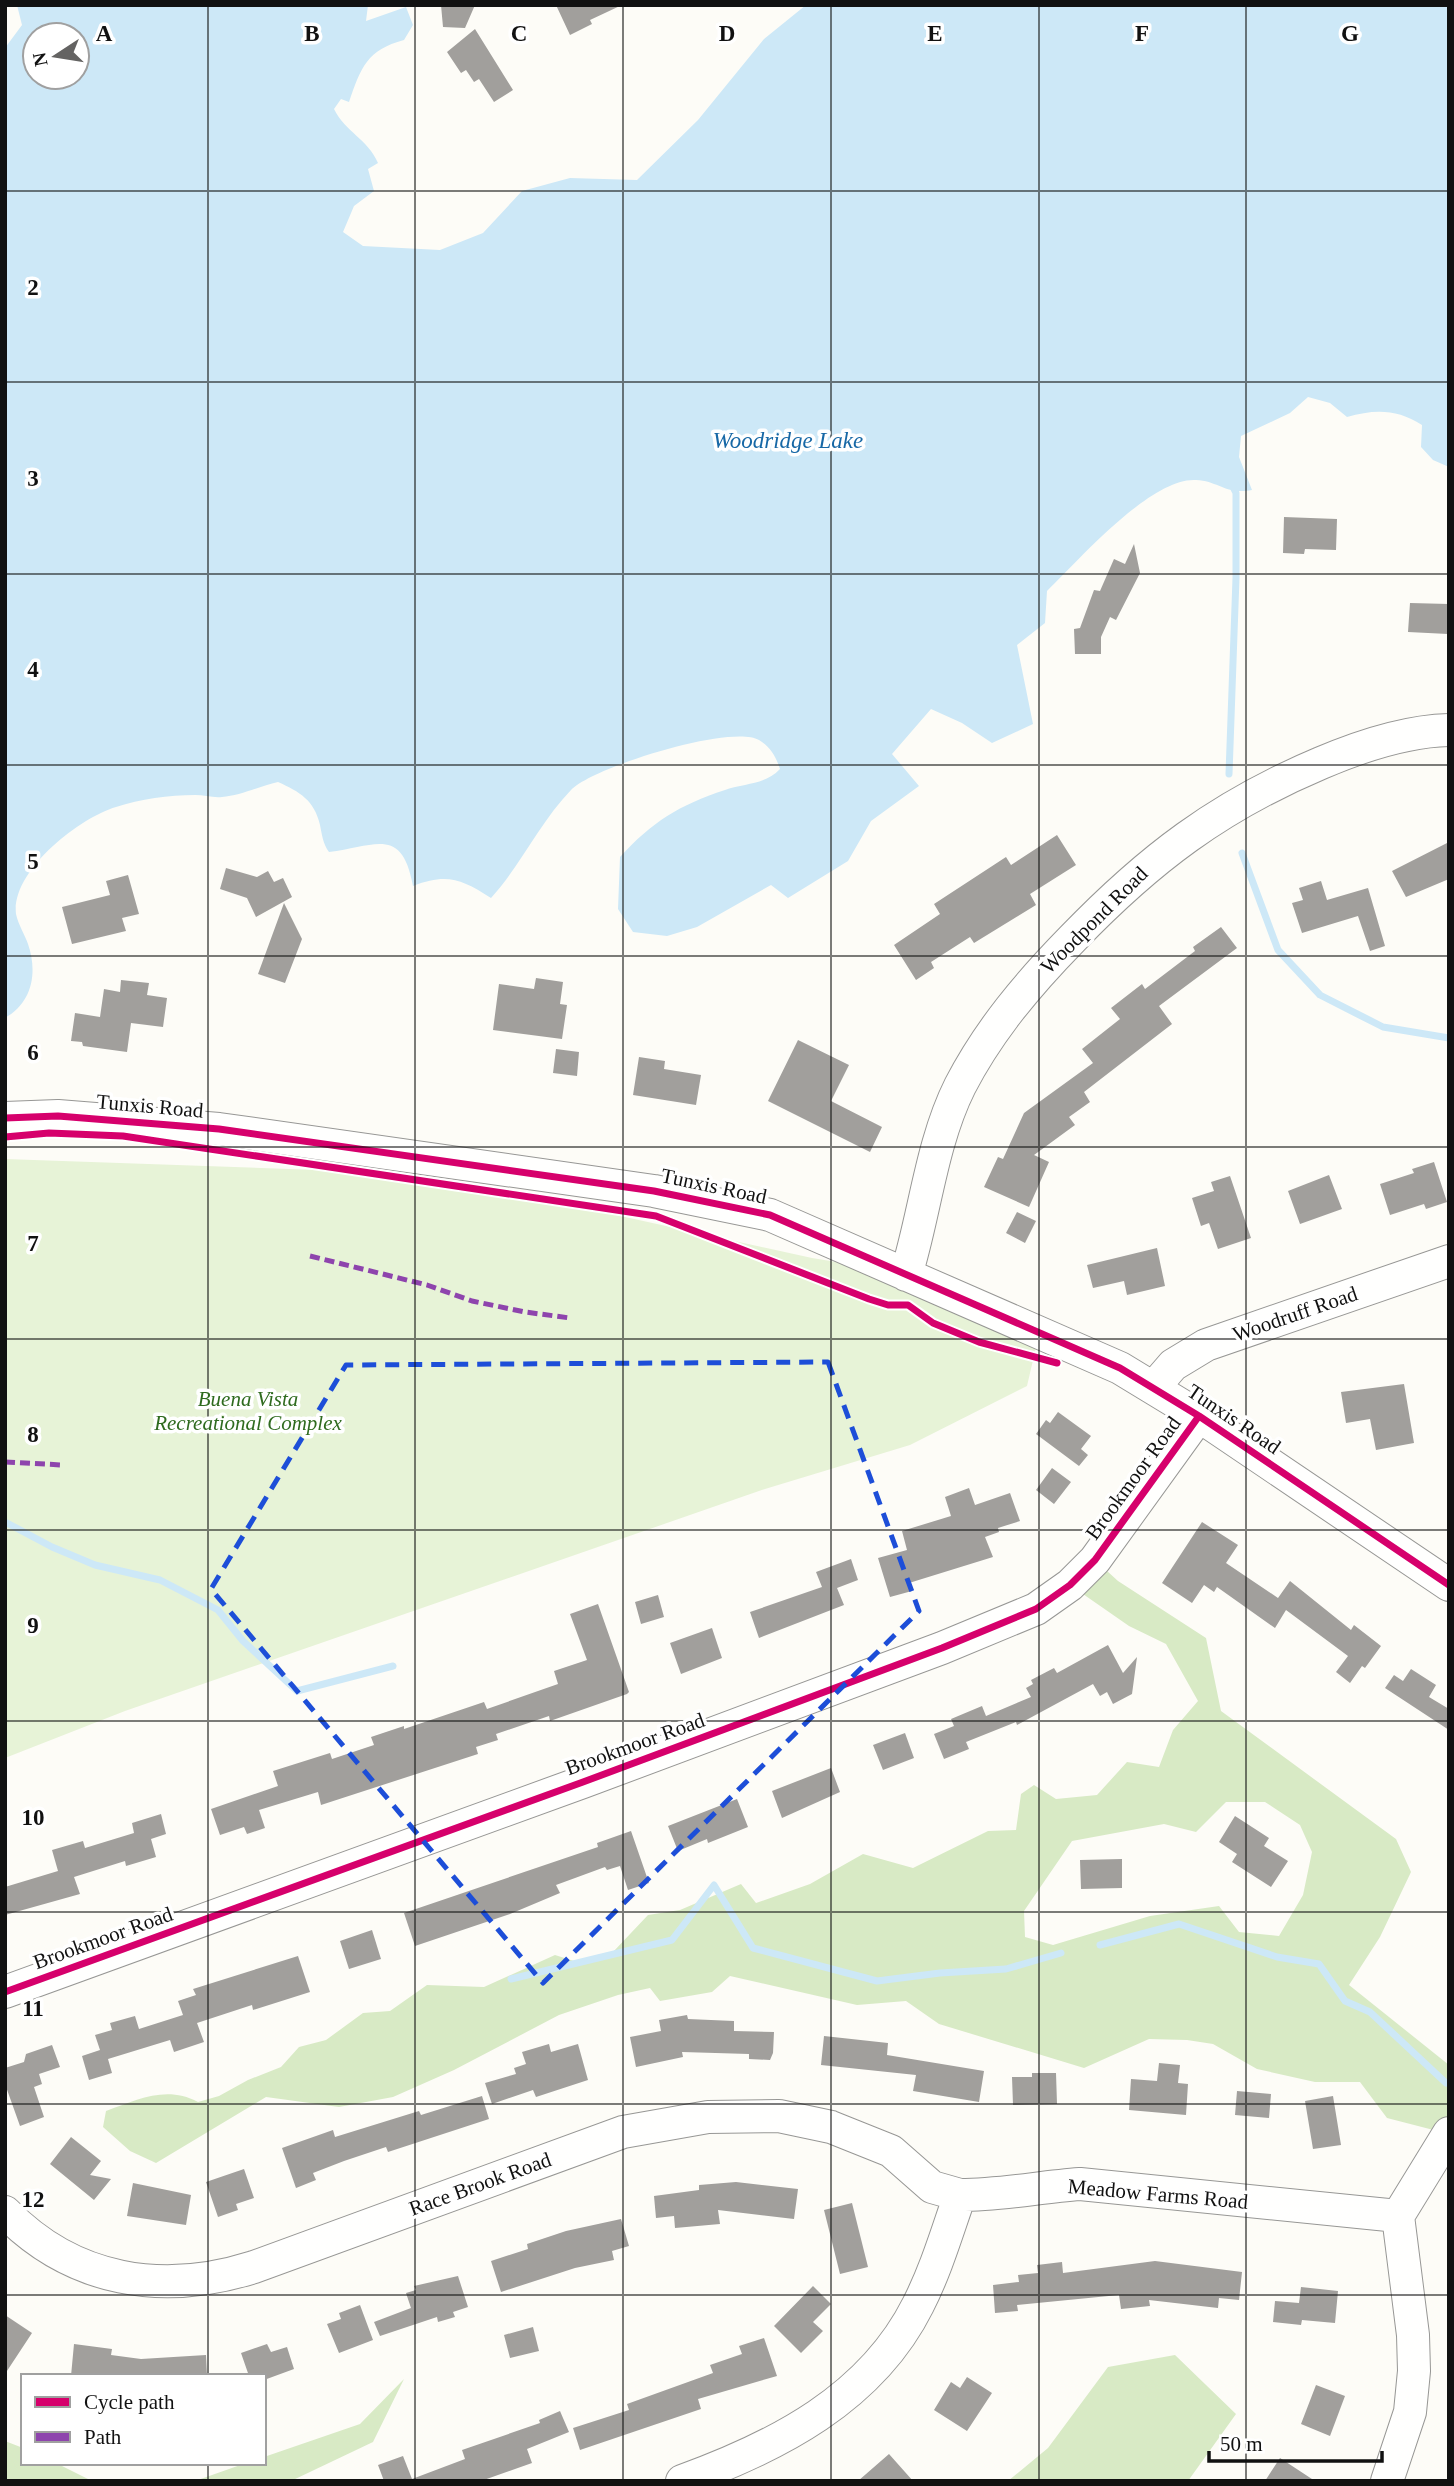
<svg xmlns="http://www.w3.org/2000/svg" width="1454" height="2486" font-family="'Times New Roman',serif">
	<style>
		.green { fill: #e7f3d7 }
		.forest { fill: #d8eac5; fill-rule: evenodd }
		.water { fill: #cde8f7; fill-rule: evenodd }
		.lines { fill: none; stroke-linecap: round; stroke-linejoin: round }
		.stream { stroke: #cde8f7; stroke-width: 7 }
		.building { fill: #a19f9c }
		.minor-casing { stroke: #979795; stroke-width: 34 }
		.minor { stroke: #fffffe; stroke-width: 32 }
		.quiet { stroke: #8e44ad; stroke-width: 5; stroke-dasharray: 10 5; stroke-linecap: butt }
		.cycleway-casing { stroke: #fff; stroke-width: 11 }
		.cycleway { stroke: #d6006c; stroke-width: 7 }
		.marked { fill: none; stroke: #1d4ed8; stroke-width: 5; stroke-dasharray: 14 9; stroke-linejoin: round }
		.grid { fill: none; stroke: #111; stroke-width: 2; stroke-opacity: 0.55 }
		.labels { text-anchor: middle; stroke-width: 7; stroke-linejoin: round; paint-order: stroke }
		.street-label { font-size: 21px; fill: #111; stroke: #fff }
		.park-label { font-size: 21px; font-style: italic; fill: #2f6b1f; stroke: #fff }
		.water-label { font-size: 23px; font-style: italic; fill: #1768a6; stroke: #fff }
		.grid-label { font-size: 23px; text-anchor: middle; font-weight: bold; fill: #111; stroke: #fff; stroke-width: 7; stroke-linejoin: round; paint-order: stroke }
	</style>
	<rect width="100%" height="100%" fill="#fdfcf7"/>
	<path class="green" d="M5,1159L318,1170L534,1197L812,1258L873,1268L908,1290L1001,1334L1037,1343L1027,1386L910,1445L765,1489L125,1711L5,1758Z"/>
	<path class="forest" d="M1095,1560L1118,1581L1206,1638L1221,1711L1396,1839L1411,1872L1380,1937L1349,1985L1449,2065V2134L1387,2118L1360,2082H1315L1257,2069L1213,2044L1187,2040L1149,2039L1084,2068L939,2024L906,2001L857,2005L730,1976L712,1992L660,2001L650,1988L618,1995L559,2015L454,2070L393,2097L339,2107L266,2097L156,2163L130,2151L103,2127L106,2111C137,2100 166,2085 198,2102L219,2096L248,2080L281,2067L299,2047L326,2040L363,2013L390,2011L427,1985L484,1987L555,1955L580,1963L613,1952L648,1915L680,1910L741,1884L756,1903L810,1884L863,1854L913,1868L988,1831L1016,1830L1021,1794L1034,1785L1056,1799L1097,1795L1127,1762L1159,1767L1173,1730L1198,1701L1166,1644L1129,1626L1070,1585ZM1226,1802H1265L1300,1825L1312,1852L1303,1895L1279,1936L1239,1932L1219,1906L1150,1916L1053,1945L1025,1937L1024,1911L1072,1841L1164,1824L1196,1832Z
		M1175,2355L1236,2414L1188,2481H1008L1048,2448L1108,2367Z
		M404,2379L373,2442L291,2481H195L246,2463H264V2457L360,2424Z
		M5,2441L23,2448V2463H56L92,2481H5Z"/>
	<path class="water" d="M17,5H368L366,21L406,7L413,25L404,40C367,50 361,67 349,102L341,99L334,109C346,133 367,138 378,163L368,169L374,191L354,206L343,232L363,246L440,250L483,233L522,191L570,178L637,180L698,120L764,39L806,5H1449V467L1433,460L1421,447L1422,425C1397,409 1375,409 1347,417L1330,403L1308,397L1290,413L1241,436L1239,457L1252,490C1225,495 1219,481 1196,480C1151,477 1078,561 1047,591L1045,623L1017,645L1033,724L992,743L962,723L931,709L892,754L919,786L871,821L848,861L788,898L771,885L697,927L667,936L633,932L618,909L620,857C652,822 679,805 725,790C745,783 765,785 780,769C776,757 771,747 759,740C731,724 593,767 571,790C540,822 521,865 491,898C461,879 447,873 413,886C402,826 376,846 329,852C323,844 322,835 320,825C314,800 300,792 278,782C260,786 240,796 222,797C213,798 204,795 195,795C169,795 140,799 116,807C79,818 11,871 16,914C18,924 25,935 28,944C38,973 32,1003 5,1018V48L22,25ZM35,35H77V77H35Z"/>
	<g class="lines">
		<path class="stream" d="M1229,774L1236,578V493L1232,485
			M1242,853L1278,950L1320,995L1383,1027L1449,1038
			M5,1522L52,1547L95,1565L160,1580L218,1610L243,1641L297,1691L393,1666
			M1100,1945L1179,1924L1277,1957L1319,1964L1345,2001L1370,2012L1446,2083
			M511,1979L672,1940L714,1885L753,1948L877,1981L940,1973L1006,1969L1061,1953"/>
	</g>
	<path class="building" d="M441,5H475L465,28L443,27Z
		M556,5H622L590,20L592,24L570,35Z
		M475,29L513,90L494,102L479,79L474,82L466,70L461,73L447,52Z
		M1284,517L1337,519L1336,550L1305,549L1304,554L1283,553Z
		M1134,544L1140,573L1116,620L1110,617L1101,637V654H1075L1074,629L1080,628L1094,590L1100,591L1114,559L1125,564Z
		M1410,603L1449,604L1448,634L1408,632Z
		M1057,835L1076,865L1030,894L1036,905L974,943L970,937L931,962L934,968L916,980L894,945L940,914L934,904L1006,857L1011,865Z
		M1449,842V879L1406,897L1392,871Z
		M226,868L257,877L268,871L274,882L283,878L292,897L256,917L247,898L220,889Z
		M128,875L139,914L122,918L126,931L72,944L62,907L110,895L106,881Z
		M1321,881L1327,900L1368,888L1385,946L1370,951L1358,916L1302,933L1292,903L1303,900L1299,888Z
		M284,903L302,939L285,983L258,974Z
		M1221,927L1237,948L1159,1006L1172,1024L1084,1092L1090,1102L1069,1117L1075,1125L1034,1155L1049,1162L1029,1207L984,1187L998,1157L1003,1159L1024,1113L1093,1063L1082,1049L1120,1019L1111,1008L1142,984L1145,989L1195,951L1193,947Z
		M536,978L563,982L560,1004L567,1005L562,1039L493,1030L499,984L534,989Z
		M121,980L149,983L147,995L167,998L163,1027L131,1023L127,1052L83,1046L82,1042L71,1041L75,1013L100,1017L104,989L120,992Z
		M798,1040L849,1065L831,1101L882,1127L870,1152L768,1101Z
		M556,1049L579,1052L577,1076L553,1073Z
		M639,1057L665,1061L664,1069L701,1075L696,1105L633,1095Z
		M1434,1162L1447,1202L1426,1209L1424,1204L1390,1215L1380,1184L1414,1173L1412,1169Z
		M1329,1175L1342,1209L1300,1224L1288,1191Z
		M1230,1176L1251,1238L1218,1249L1209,1223L1201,1226L1192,1198L1214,1191L1211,1182Z
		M1017,1212L1036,1221L1025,1243L1006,1233Z
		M1157,1248L1165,1286L1127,1295L1124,1281L1093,1288L1087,1265Z
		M1404,1384L1414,1443L1376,1450L1370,1419L1346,1423L1341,1392Z
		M1058,1412L1091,1436L1081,1449L1088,1455L1079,1466L1036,1434L1046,1420L1050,1423Z
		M1052,1468L1071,1482L1054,1504L1036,1490Z
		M969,1488L975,1505L1010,1493L1020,1521L998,1528L999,1532L985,1537L993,1557L909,1583L912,1591L890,1597L878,1558L907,1550L902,1531L951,1516L945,1497Z
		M1202,1522L1238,1545L1226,1563L1278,1598L1290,1581L1351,1630L1354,1625L1381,1646L1365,1668L1362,1666L1350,1683L1336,1672L1348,1656L1286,1610L1275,1628L1217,1587L1214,1592L1204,1585L1192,1603L1162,1583Z
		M851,1559L858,1580L837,1588L844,1605L759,1638L750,1612L822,1587L816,1572Z
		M658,1595L664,1617L641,1624L635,1602Z
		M598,1604L629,1692L627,1694L550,1721L549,1716L496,1734L498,1740L476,1747L478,1754L321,1805L318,1792L259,1810L265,1828L247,1834L244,1827L220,1835L211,1809L278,1786L273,1771L330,1753L332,1759L374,1745L371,1737L404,1726V1729L484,1702L487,1709L558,1684L554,1671L587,1660L570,1614Z
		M712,1628L722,1658L681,1674L670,1643Z
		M1108,1645L1123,1673L1137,1657L1132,1694L1113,1704L1107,1692L1100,1696L1093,1684L1017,1725L1016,1722L966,1742L969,1749L944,1759L934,1734L954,1726L951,1719L982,1706L986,1716L1031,1697L1026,1688L1033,1684L1031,1680L1054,1668L1057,1673Z
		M1411,1669L1436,1685L1429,1697L1449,1709V1730L1385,1688L1394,1675L1403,1681Z
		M905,1733L914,1758L883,1770L873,1745Z
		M831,1768L840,1792L782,1818L772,1791Z
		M737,1799L748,1827L708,1843L707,1839L678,1851L668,1826Z
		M161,1814L166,1834L151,1839L156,1857L126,1866L125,1861L74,1877L80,1894L5,1915V1887L58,1871L52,1850L83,1841L85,1848L134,1833L132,1823Z
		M1235,1816L1269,1838L1264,1846L1288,1861L1271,1887L1232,1862L1237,1854L1219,1842Z
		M631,1831L649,1883L628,1890L620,1866L607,1870L605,1867L556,1885L560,1893L510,1914L415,1946L404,1913L598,1847L597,1843Z
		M1122,1859V1888L1081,1889L1080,1860Z
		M372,1930L381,1959L349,1969L340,1941Z
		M298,1956L310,1992L253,2010L252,2005L197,2023L204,2042L174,2052L170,2040L108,2059L112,2073L89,2080L82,2056L100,2050L95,2035L112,2030L110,2023L135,2016L139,2029L183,2015L178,2001L196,1995L193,1989Z
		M687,2015L688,2019L734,2021V2031L774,2032L773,2053L770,2060L749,2059V2054L682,2052L683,2057L636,2067L630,2037L661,2031L659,2020Z
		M824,2036L888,2043L887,2055L984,2071L979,2102L913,2091L916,2075L821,2065Z
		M549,2044L551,2052L578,2044L588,2080L536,2097L533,2090L492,2104L485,2083L516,2074L514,2068L526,2064L522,2052Z
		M52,2045L60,2067L39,2074L42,2084L34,2087L44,2117L20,2126L5,2084V2068L24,2062L26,2054Z
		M1159,2063L1180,2065L1178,2083L1188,2084L1186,2115L1129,2110L1131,2079L1157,2081Z
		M1032,2073H1056L1057,2104L1013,2105L1012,2077H1032Z
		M1237,2091L1271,2094L1269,2118L1235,2115Z
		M482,2096L489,2119L388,2152L386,2147L344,2161L313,2173L316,2180L296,2188L282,2148L333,2130L335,2137L419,2111L421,2115Z
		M1333,2096L1341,2145L1313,2149L1305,2101Z
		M71,2137L101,2161L90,2175L111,2179L94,2200L50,2164Z
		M244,2169L254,2198L236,2204L238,2210L218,2217L206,2182Z
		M736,2182L798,2189L794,2219L718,2210L720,2224L675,2228L674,2216L656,2218L654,2196L699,2190V2185Z
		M133,2183L191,2195L186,2225L127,2216Z
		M852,2203L868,2267L840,2274L824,2210Z
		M621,2219L629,2246L612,2251L614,2260L575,2268L501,2292L491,2261L528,2249L527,2244L566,2231Z
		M1155,2261L1242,2272L1239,2300L1219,2298L1218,2308L1149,2300L1150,2306L1121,2309L1119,2295L1017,2305L1018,2311L995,2313L993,2285L1019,2282L1018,2275L1038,2273L1037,2265L1062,2262L1063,2273Z
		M458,2276L468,2307L453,2312L455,2317L438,2322L437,2317L380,2336L374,2322L411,2308L406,2293L416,2290L414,2286Z
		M813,2286L831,2304L813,2322L823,2331L801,2353L774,2326Z
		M1301,2287L1338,2291L1335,2323L1302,2320L1301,2325L1273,2322L1275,2301L1299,2303Z
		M360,2305L373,2340L339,2353L327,2324L341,2319L339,2313Z
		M5,2315L32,2333L5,2374Z
		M533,2327L539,2351L510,2358L504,2335Z
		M764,2338L777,2376L698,2399L701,2409L580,2450L573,2428L629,2410L627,2404L713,2373L710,2365L742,2354L739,2346Z
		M74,2344L112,2349L111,2355L141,2359L206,2355L207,2376H71Z
		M267,2344L271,2352L287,2347L294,2369L264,2380V2376H249L241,2353Z
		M967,2377L992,2393L967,2431L934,2410L951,2382L960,2388Z
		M1316,2385L1345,2396L1330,2436L1301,2424Z
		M560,2411L569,2432L527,2449L532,2463L481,2481H384L378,2465L403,2456L412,2479L465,2459L462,2450L540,2423L539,2420Z
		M889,2454L913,2481H858Z
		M1280,2458L1315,2481H1265Z"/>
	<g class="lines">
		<defs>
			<path id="minor" d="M5,1118L58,1116L219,1129L654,1191L770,1215L1120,1368L1199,1416L1449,1585
				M906,1275C925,1214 931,1144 960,1086C989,1030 1028,984 1072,939C1149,859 1219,806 1321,763C1361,746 1405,731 1449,730
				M1154,1387L1173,1365L1206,1345L1449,1261
				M5,1992L583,1782L942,1648L1036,1609L1070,1585L1095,1560L1199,1416
				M5,2212C73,2282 163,2296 254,2267L623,2132L708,2117L779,2116L831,2127L891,2151L932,2187L960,2195
				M682,2481C776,2447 871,2399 918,2305C936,2270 947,2232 960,2195C1001,2195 1039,2187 1080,2184L1398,2216
				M1387,2481L1410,2412L1414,2371L1413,2335L1398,2216L1449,2133"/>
		</defs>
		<use href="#minor" class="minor-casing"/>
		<use href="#minor" class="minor"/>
		<path class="quiet" d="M310,1256L427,1285L472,1301L525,1312L570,1318
			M5,1462L62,1465"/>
		<defs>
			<path id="cycleway" d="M5,1118L58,1116L219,1129L654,1191L770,1215L1120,1368L1199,1416L1449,1585
				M5,1137L49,1133L123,1136L656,1216L869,1299L888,1305H908L933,1323L979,1342L1057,1363
				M5,1992L583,1782L942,1648L1036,1609L1070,1585L1095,1560L1199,1416"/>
		</defs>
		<use href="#cycleway" class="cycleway-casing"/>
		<use href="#cycleway" class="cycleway"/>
	</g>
	<path class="marked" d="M828,1362L919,1611L543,1983L211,1589L346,1365Z"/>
	<path class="grid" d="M208,5V2376M415,5V2481M623,5V2481M831,5V2481M1039,5V2481M1246,5V2481M5,191H1449M5,382H1449M5,574H1449M5,765H1449M5,956H1449M5,1147H1449M5,1339H1449M5,1530H1449M5,1721H1449M5,1912H1449M5,2104H1449M5,2295H1449M208,2463V2481"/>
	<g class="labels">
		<g class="street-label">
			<text transform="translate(1094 920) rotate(-45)" y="7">Woodpond Road</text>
			<text transform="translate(150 1106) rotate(5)" y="7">Tunxis Road</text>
			<text transform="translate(714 1186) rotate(12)" y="7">Tunxis Road</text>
			<text transform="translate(1295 1314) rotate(-19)" y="7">Woodruff Road</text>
			<text transform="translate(1234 1419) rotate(34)" y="7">Tunxis Road</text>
			<text transform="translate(1133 1478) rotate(-54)" y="7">Brookmoor Road</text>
			<text transform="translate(635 1744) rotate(-20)" y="7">Brookmoor Road</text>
			<text transform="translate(103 1938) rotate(-20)" y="7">Brookmoor Road</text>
			<text transform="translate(480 2184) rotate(-20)" y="7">Race Brook Road</text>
			<text transform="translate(1158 2194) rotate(5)" y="7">Meadow Farms Road</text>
		</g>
		<g class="park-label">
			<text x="248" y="1406">Buena Vista<tspan x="248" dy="24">Recreational Complex</tspan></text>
		</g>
		<g class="water-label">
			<text x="788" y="448">Woodridge Lake</text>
		</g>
	</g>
	<g class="grid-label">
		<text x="104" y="41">A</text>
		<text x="312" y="41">B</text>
		<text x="519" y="41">C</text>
		<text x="727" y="41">D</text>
		<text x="935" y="41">E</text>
		<text x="1142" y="41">F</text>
		<text x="1350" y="41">G</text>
		<text x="33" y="295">2</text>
		<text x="33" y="486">3</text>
		<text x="33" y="677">4</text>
		<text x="33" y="869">5</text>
		<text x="33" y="1060">6</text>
		<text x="33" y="1251">7</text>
		<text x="33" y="1442">8</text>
		<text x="33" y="1633">9</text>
		<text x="33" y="1825">10</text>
		<text x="33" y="2016">11</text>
		<text x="33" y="2207">12</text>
	</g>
	<rect width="1454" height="2486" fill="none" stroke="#111111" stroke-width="14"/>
	<rect x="21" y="2374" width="245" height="91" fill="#ffffff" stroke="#a0a0a0" stroke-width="2"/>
	<rect x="35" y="2397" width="35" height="10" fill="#d6006c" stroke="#a0a0a0" stroke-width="2"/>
	<text x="84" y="2409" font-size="21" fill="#111111">Cycle path</text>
	<rect x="35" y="2432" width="35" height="10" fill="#8e44ad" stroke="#a0a0a0" stroke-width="2"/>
	<text x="84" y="2444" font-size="21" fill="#111111">Path</text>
	<g transform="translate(56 56) rotate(258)"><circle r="33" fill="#ffffff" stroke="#a0a0a0" stroke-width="2"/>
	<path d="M0-5L12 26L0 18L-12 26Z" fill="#646362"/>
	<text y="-10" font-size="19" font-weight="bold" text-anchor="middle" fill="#111111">N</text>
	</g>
	<path d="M1209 2451v10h173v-10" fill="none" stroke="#111111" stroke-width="3.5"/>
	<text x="1220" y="2451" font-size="21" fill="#111111" stroke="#ffffff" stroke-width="5" paint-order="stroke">50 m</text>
</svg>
